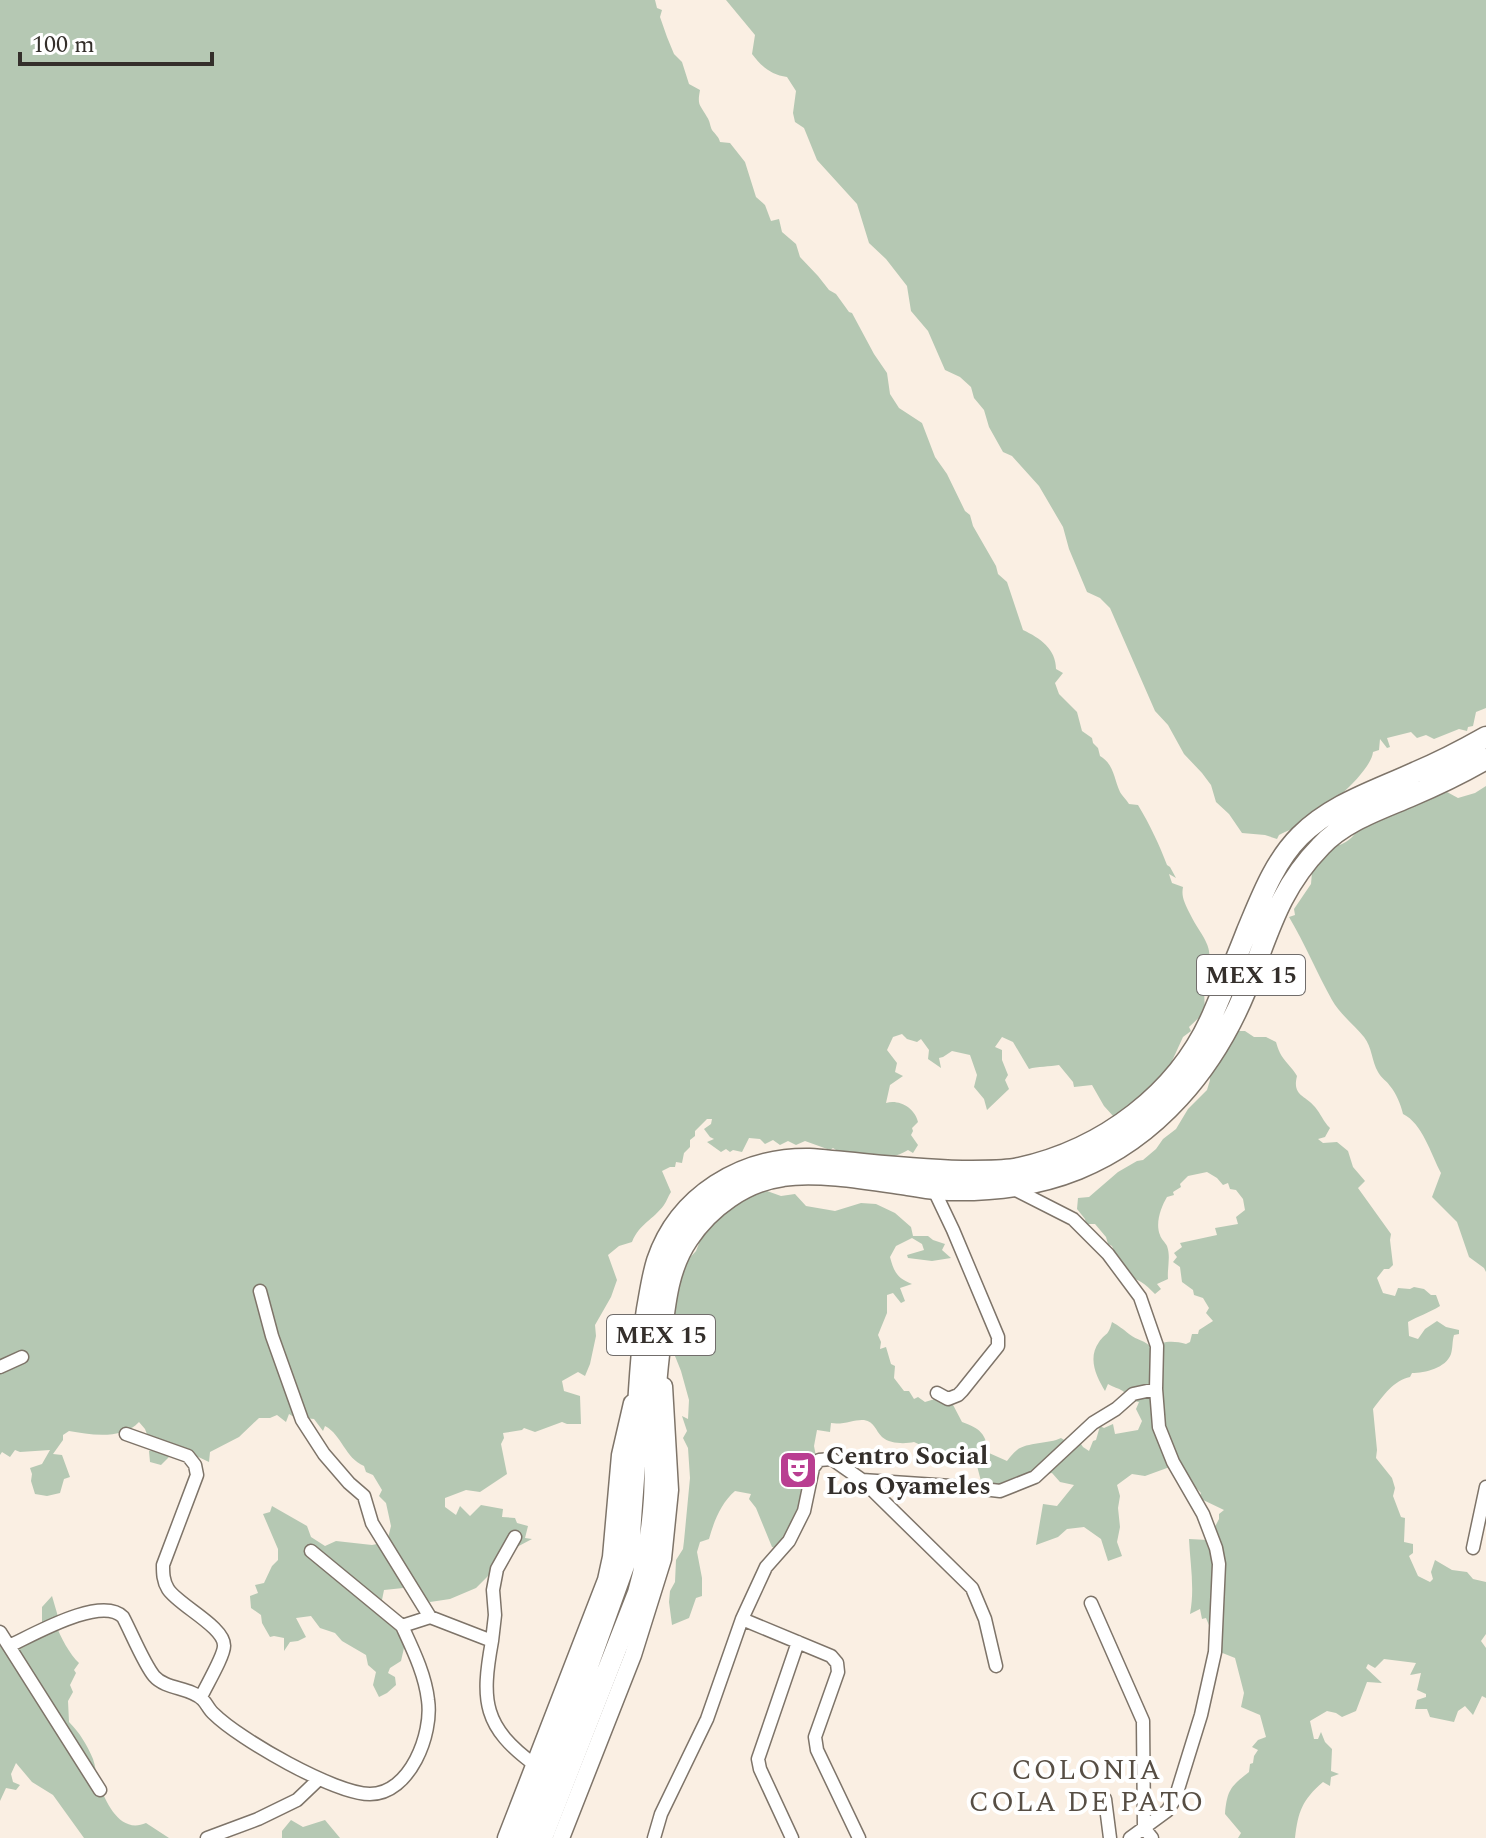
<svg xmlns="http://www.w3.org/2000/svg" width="1486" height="1838" font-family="Spectral,serif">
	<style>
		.green { fill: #b5c8b3 }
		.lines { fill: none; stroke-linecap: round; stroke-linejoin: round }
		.minor-casing { stroke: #7e7469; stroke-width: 15 }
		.tertiary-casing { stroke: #7e7469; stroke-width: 19 }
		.primary-casing { stroke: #7e7469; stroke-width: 23 }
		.minor { stroke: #fff; stroke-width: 12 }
		.tertiary { stroke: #fff; stroke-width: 16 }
		.primary { stroke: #fff; stroke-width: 20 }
		.labels { text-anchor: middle; stroke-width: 8; stroke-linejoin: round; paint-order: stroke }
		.shield { fill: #fff; stroke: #716d6b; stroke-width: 2 }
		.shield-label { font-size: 24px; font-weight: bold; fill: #342f2b }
		.poi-label { font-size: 26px; font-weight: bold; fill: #342f2b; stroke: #fff; text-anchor: start }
		.neighbourhood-label { font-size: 28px; letter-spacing: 2px; fill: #574e44; stroke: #fff }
	</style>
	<rect width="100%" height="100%" fill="#faefe3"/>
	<path class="green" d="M0,0H655L657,8L662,10L660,17L667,37L674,54L682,62L689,84L700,90C697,106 700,104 707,117C710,121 710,126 712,130C715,134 719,137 720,142L730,143L745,162L756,197L765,205L771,221L779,219L782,232L796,244L800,257L818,276L829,290L836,294L849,312L852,313L874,354L887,373L890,394L899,408L922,423L935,457L947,474L965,511L970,515L973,526L996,566L998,574L1007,582L1023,630C1040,638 1056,649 1056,669L1063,673L1055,683L1059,694L1077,712L1082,731L1092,738L1093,743L1098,748L1100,756C1114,764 1114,779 1120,792C1121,794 1128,802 1129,804L1138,805C1150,825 1159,844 1167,865L1170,867L1176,878L1169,874L1172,883L1183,887C1181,897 1185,903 1189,912C1203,941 1220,948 1201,981L1208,985L1204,990L1205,1012L1189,1027L1191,1031L1183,1037L1167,1072L1153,1083L1137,1101L1114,1117L1104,1106L1092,1085L1074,1087L1073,1082L1059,1065C1050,1067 1037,1066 1029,1069L1013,1042L1002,1037L995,1047L1002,1050V1060L1008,1075L1005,1080L1009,1089L987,1110L984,1099L974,1087L977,1075L970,1055L952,1051L943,1057L939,1058L941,1068L928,1059L929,1050L921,1039L917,1042L907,1039L902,1034L893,1037L887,1050L897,1063L895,1072L903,1076L890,1085L886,1103C899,1099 915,1108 918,1122L912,1128L913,1131L911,1135L918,1145L913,1153L908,1150C886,1163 854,1163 833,1148L830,1150L805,1141L796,1145L788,1141L780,1145L773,1140L765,1144L760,1139L749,1138L742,1152L733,1150L730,1152L726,1149L721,1152L707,1142L714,1139L710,1137L704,1129L711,1124L712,1119H707L695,1131V1136L690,1140V1147L684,1153L682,1163L676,1162L675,1167H670L662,1171L671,1192C668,1196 667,1201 664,1205C653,1220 640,1223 632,1242L619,1246L608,1255L617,1280L611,1297L595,1325L596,1336L590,1364L585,1376L578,1372L562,1381L564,1391L580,1396L581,1424H567L562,1422L535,1432L524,1428L522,1430L503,1433L504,1438L501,1444L507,1474L480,1492L466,1490L445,1498V1507L456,1515L460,1506L470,1516L481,1505L503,1509L502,1517L515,1518L517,1523L528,1526L525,1538L532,1539L515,1548L504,1570L489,1575L476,1588L450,1599L430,1602L413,1587L384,1590L380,1610L406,1639L401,1661L390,1668L388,1673L395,1677L396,1685L387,1693L379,1697L373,1685L376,1672L368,1665L366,1655L342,1641L335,1633L320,1628L311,1616L296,1618L306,1637L298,1641L290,1642L284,1651V1638L274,1636L270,1637L262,1623L261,1615L251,1608L250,1596L258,1593L255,1585L264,1583L272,1566L278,1560V1549L263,1514L270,1512L272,1506L307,1526L311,1537L325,1546L336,1541L372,1545L382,1543L388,1538L391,1526L386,1503L379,1496L382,1490L373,1475L366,1472L364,1466C345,1458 342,1435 325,1426L323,1431L314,1419L294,1417L289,1414L286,1422L277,1415L270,1418H259L239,1437L210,1452L209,1462L190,1453L169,1457L161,1465L150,1462L149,1451L152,1450L156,1441L148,1437L145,1429L139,1422C122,1440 91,1435 69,1431L63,1435V1440L53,1454L62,1455L70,1477L64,1479L60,1493L47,1496L35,1494L31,1481L32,1474L30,1468L42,1464L50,1450L20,1452L15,1450L10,1457L2,1452L0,1455Z
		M726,0H1486V708L1476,712L1473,726L1468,727L1467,731L1459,729L1434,739L1426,735L1417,738L1411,732L1387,738L1390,747L1387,748L1380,739L1379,750L1373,752C1371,772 1325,810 1308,821C1299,827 1288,830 1279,835L1277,839L1265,835L1242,833L1229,814L1216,802L1211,785L1202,773L1184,754L1168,725L1155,711L1110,608L1100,598L1087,592L1069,549L1063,527L1039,486L1012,456L1003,452L989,427L984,410L974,398L971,387L960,377L945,370L928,331L911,311L907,286L886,259L869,243L857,204L817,160L804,128L795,122L793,113L796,91L787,77C771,75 761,66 752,54L755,35Z
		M1486,786V1272L1484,1268L1469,1257L1457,1222L1432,1197L1441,1173C1431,1154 1422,1123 1403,1114C1401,1105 1396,1093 1390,1086C1387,1081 1381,1078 1378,1072C1372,1062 1372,1047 1364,1037C1355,1026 1339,1013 1332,1000C1317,973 1305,944 1289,917L1295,915L1294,909L1311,884L1312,872L1320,852H1330L1331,841L1339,845C1353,841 1360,827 1366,815L1426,800L1447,792L1458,798L1475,793Z
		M1236,1031H1245L1254,1037H1266L1276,1042C1277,1045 1278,1049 1280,1053C1284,1061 1292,1067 1297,1076C1292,1096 1305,1095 1315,1107C1321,1114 1323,1121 1330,1128L1325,1137L1318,1139L1323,1143L1337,1142L1348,1151L1353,1167L1365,1181L1358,1188L1391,1234L1390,1240L1393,1265L1389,1269H1384L1377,1278L1383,1293L1395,1296L1398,1288L1410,1289L1414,1287L1424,1289L1431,1295H1436L1440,1306C1429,1313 1418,1316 1408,1322L1409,1336L1418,1339L1425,1329L1437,1321L1446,1327L1459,1330V1334L1454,1335C1452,1342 1453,1347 1451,1354C1446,1368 1425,1373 1412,1373L1410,1377C1394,1380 1383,1396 1373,1409L1377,1450L1376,1458L1392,1478L1395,1488L1393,1496L1401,1517L1405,1518L1404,1542L1413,1544V1553L1409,1556L1418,1576L1430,1582L1433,1579L1431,1572L1435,1560L1452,1570L1467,1572L1473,1579L1486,1582V1634L1481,1641L1486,1648V1698L1482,1696L1473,1715L1465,1706L1458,1711L1454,1722L1430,1717L1427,1709H1415L1417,1700L1426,1697V1694L1417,1690L1421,1673L1410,1675L1416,1663L1384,1659L1375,1668L1368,1664L1366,1668L1382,1683L1367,1682L1356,1711L1342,1717L1336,1713L1327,1711L1310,1721L1314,1739H1318L1321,1732L1325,1742L1332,1749L1331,1771L1339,1774L1331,1777L1330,1786L1323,1782C1302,1800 1298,1812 1295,1838H1238L1241,1833L1225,1814C1227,1790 1231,1786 1249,1772L1250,1764L1253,1763L1254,1756L1258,1750L1252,1747L1258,1740L1266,1737L1260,1715L1241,1707L1244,1693L1235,1658L1220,1652L1206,1618L1202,1619L1200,1609L1190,1614C1195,1588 1190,1563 1189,1539L1208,1540L1219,1519V1514L1224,1510L1199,1498L1201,1493L1178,1469L1167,1468L1145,1476L1132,1474L1117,1485L1120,1496L1118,1508L1120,1527L1117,1542L1122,1556L1108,1561L1101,1539L1084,1527L1067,1529L1058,1537L1036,1545L1043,1504L1057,1506L1074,1485L1060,1482L1052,1473C1035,1476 1012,1475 1000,1487L982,1485L976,1462L967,1458L966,1455L949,1458L914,1442C905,1444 890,1444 882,1437C875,1430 875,1422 864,1420C855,1419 844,1425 831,1423L830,1432L817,1430L814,1446L818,1467L814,1485L780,1549L772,1547L756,1508L749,1499L751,1494L735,1491C721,1503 714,1521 709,1539L700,1542L697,1552L702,1578V1596L696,1598L689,1618L672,1625L669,1602L670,1591L675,1582L676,1560L683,1549L684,1541L690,1478L688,1448L683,1438L687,1431L682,1416L688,1419L689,1400L681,1371L671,1346L676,1331L670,1314L673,1295L684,1264L696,1251L707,1223L742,1196L767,1191L781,1196L795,1194L806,1206L835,1211L861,1203L876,1204L895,1213L911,1227L913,1236H928L933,1240L945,1244L942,1250L951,1258L932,1261L908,1258L907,1255L924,1250L922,1244L912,1238L896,1246L890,1257C894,1272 897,1278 912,1284L900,1288L905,1301L901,1303L893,1293L887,1295V1313L878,1335L881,1342L880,1349L886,1347L891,1364L895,1366L894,1378L904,1391H909L914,1399L918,1397L925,1402L938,1398L951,1401L962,1422C981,1429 985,1433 989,1453L1007,1461C1010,1457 1013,1453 1017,1450C1027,1442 1049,1444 1061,1438L1069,1443L1075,1435L1083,1447L1089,1451L1093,1441L1096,1440L1100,1426L1104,1428L1113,1424L1115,1434L1138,1430L1142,1421L1136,1409L1139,1402L1131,1401C1122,1387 1121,1391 1108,1384L1105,1391C1097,1377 1087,1359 1099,1342C1106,1332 1108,1337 1112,1322C1119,1326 1123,1329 1129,1334C1138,1341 1144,1339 1153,1349C1162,1340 1174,1341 1186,1344L1190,1342L1192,1334H1198L1199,1330L1213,1321L1206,1313L1209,1308L1203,1298L1194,1295L1193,1290L1182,1282L1180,1267L1173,1262L1177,1257L1174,1253L1182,1247L1180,1243L1217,1235L1215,1228L1238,1224L1236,1217L1245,1210L1243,1199L1236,1190L1230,1189L1228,1183L1223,1185L1217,1178L1207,1172L1188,1176L1180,1184L1181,1187L1173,1192L1174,1195L1167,1197C1161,1207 1155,1223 1160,1235C1161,1239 1165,1242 1167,1246C1171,1257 1167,1268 1168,1279L1157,1284L1161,1289L1155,1294C1145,1284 1139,1278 1125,1277L1112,1246L1108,1244L1106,1237L1095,1224H1086L1085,1219L1077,1209L1078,1198L1089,1197L1118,1172L1137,1161L1143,1160L1156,1149L1163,1139L1176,1129L1188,1109L1207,1090L1210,1080L1209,1069Z
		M52,1596L59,1620L56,1625C60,1636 70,1655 79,1663L74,1670L76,1673L70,1685L73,1692L68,1701L69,1722C80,1733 87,1745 93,1759C96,1767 96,1776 99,1784C107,1805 121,1834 146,1823L169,1838H84L53,1795L32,1782L16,1763L11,1774L13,1782L20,1785L16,1790L6,1788L0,1801V1643L42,1625V1607Z
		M291,1820L303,1827L325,1820L340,1838H282V1831Z"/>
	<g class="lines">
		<defs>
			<path id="minor" d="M933,1188L953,1230L998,1337V1346L962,1391L958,1395L948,1399L937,1393
				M1012,1188L1073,1219L1108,1254L1140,1297L1157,1346L1156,1389L1159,1427L1173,1462L1203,1514L1216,1548L1219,1564L1215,1652L1201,1715L1175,1799L1167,1811L1130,1838
				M260,1291L272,1336L302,1420L324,1454L349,1483L364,1496L372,1523L430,1617
				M0,1367L22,1357
				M126,1434L188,1456L195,1465L197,1475L163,1565C163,1573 163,1581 168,1589C178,1605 225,1627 224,1646C224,1656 206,1686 201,1697
				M862,1480L966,1487L1000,1491L1035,1477L1093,1423L1116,1409L1133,1394L1156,1389
				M1473,1548L1486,1487
				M311,1551L402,1626
				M1091,1603L1143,1721L1144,1828L1152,1838
				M742,1619L831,1656L837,1663L838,1672L815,1737L817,1750L859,1838
				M0,1632L100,1790
				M492,1641L495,1615L493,1590L497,1569L515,1537
				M9,1646C33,1635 101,1595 123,1617C131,1632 144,1664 154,1676C166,1690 191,1687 203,1700C207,1704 209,1710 214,1714C239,1739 335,1794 370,1794C410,1794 433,1734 428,1700C425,1674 413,1650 402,1626L430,1617L492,1641C481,1701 483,1727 535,1765
				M1105,1799L1110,1838
				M207,1838L258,1819L297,1800L319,1779
				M654,1838L661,1814L707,1719L742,1619L766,1567L789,1541L804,1511L813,1468L819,1460L832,1459L862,1480L972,1588L985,1619L996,1666
				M792,1838L760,1769L758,1759L798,1642"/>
			<path id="tertiary" d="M506,1838L606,1580L611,1557L620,1455L632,1403
				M561,1838L633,1655L663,1559L670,1490L664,1386"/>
			<path id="primary" d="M523,1838L549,1774L626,1560L630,1536C632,1499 636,1462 637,1425C639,1386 641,1348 647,1309C650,1293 652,1277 657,1261C679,1196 742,1158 809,1159C863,1163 918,1171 972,1171C986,1171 1001,1171 1015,1169C1102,1151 1181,1093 1215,1009C1226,983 1237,957 1247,931C1261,898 1274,862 1300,836C1332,804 1375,791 1416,772C1440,762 1463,750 1486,737
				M542,1838L638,1593C647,1561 652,1531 654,1498C656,1461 654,1424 656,1387C657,1371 659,1354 661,1338C665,1304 668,1268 688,1239C709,1207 745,1181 783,1176C817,1170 873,1180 908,1185C921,1187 935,1190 949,1190C994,1191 1036,1186 1078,1169C1157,1137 1213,1069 1245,992C1268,936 1277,891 1321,846C1344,821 1381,809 1411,796C1437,785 1462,773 1486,759"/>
		</defs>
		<use href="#minor" class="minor-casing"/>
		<use href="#tertiary" class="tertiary-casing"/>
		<use href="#primary" class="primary-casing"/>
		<use href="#minor" class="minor"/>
		<use href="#tertiary" class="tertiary"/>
		<use href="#primary" class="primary"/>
	</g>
	<defs>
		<symbol id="theatre-square" viewBox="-11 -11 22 22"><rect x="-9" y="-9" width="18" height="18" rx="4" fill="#b93e91" stroke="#fff"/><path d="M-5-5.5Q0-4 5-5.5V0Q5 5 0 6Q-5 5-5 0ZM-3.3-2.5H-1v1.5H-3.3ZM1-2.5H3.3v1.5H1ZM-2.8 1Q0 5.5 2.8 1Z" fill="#fff"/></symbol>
	</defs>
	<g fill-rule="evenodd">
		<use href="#theatre-square" x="776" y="1448" width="44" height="44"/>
	</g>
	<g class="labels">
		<g class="shield">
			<rect x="1197" y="955" width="108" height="40" rx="6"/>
			<rect x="607" y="1315" width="108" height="40" rx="6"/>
		</g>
		<g class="shield-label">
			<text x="1251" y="983">MEX 15</text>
			<text x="661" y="1343">MEX 15</text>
		</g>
		<g class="poi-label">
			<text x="826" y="1464">Centro Social<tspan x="826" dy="30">Los Oyameles</tspan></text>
		</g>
		<g class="neighbourhood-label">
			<text x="1087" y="1779">COLONIA<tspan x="1087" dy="32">COLA DE PATO</tspan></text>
		</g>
	</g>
	<path d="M20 52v12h192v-12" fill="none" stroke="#342f2b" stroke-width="4"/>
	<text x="32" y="52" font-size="24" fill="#342f2b" stroke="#ffffff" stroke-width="6" paint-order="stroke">100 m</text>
</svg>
